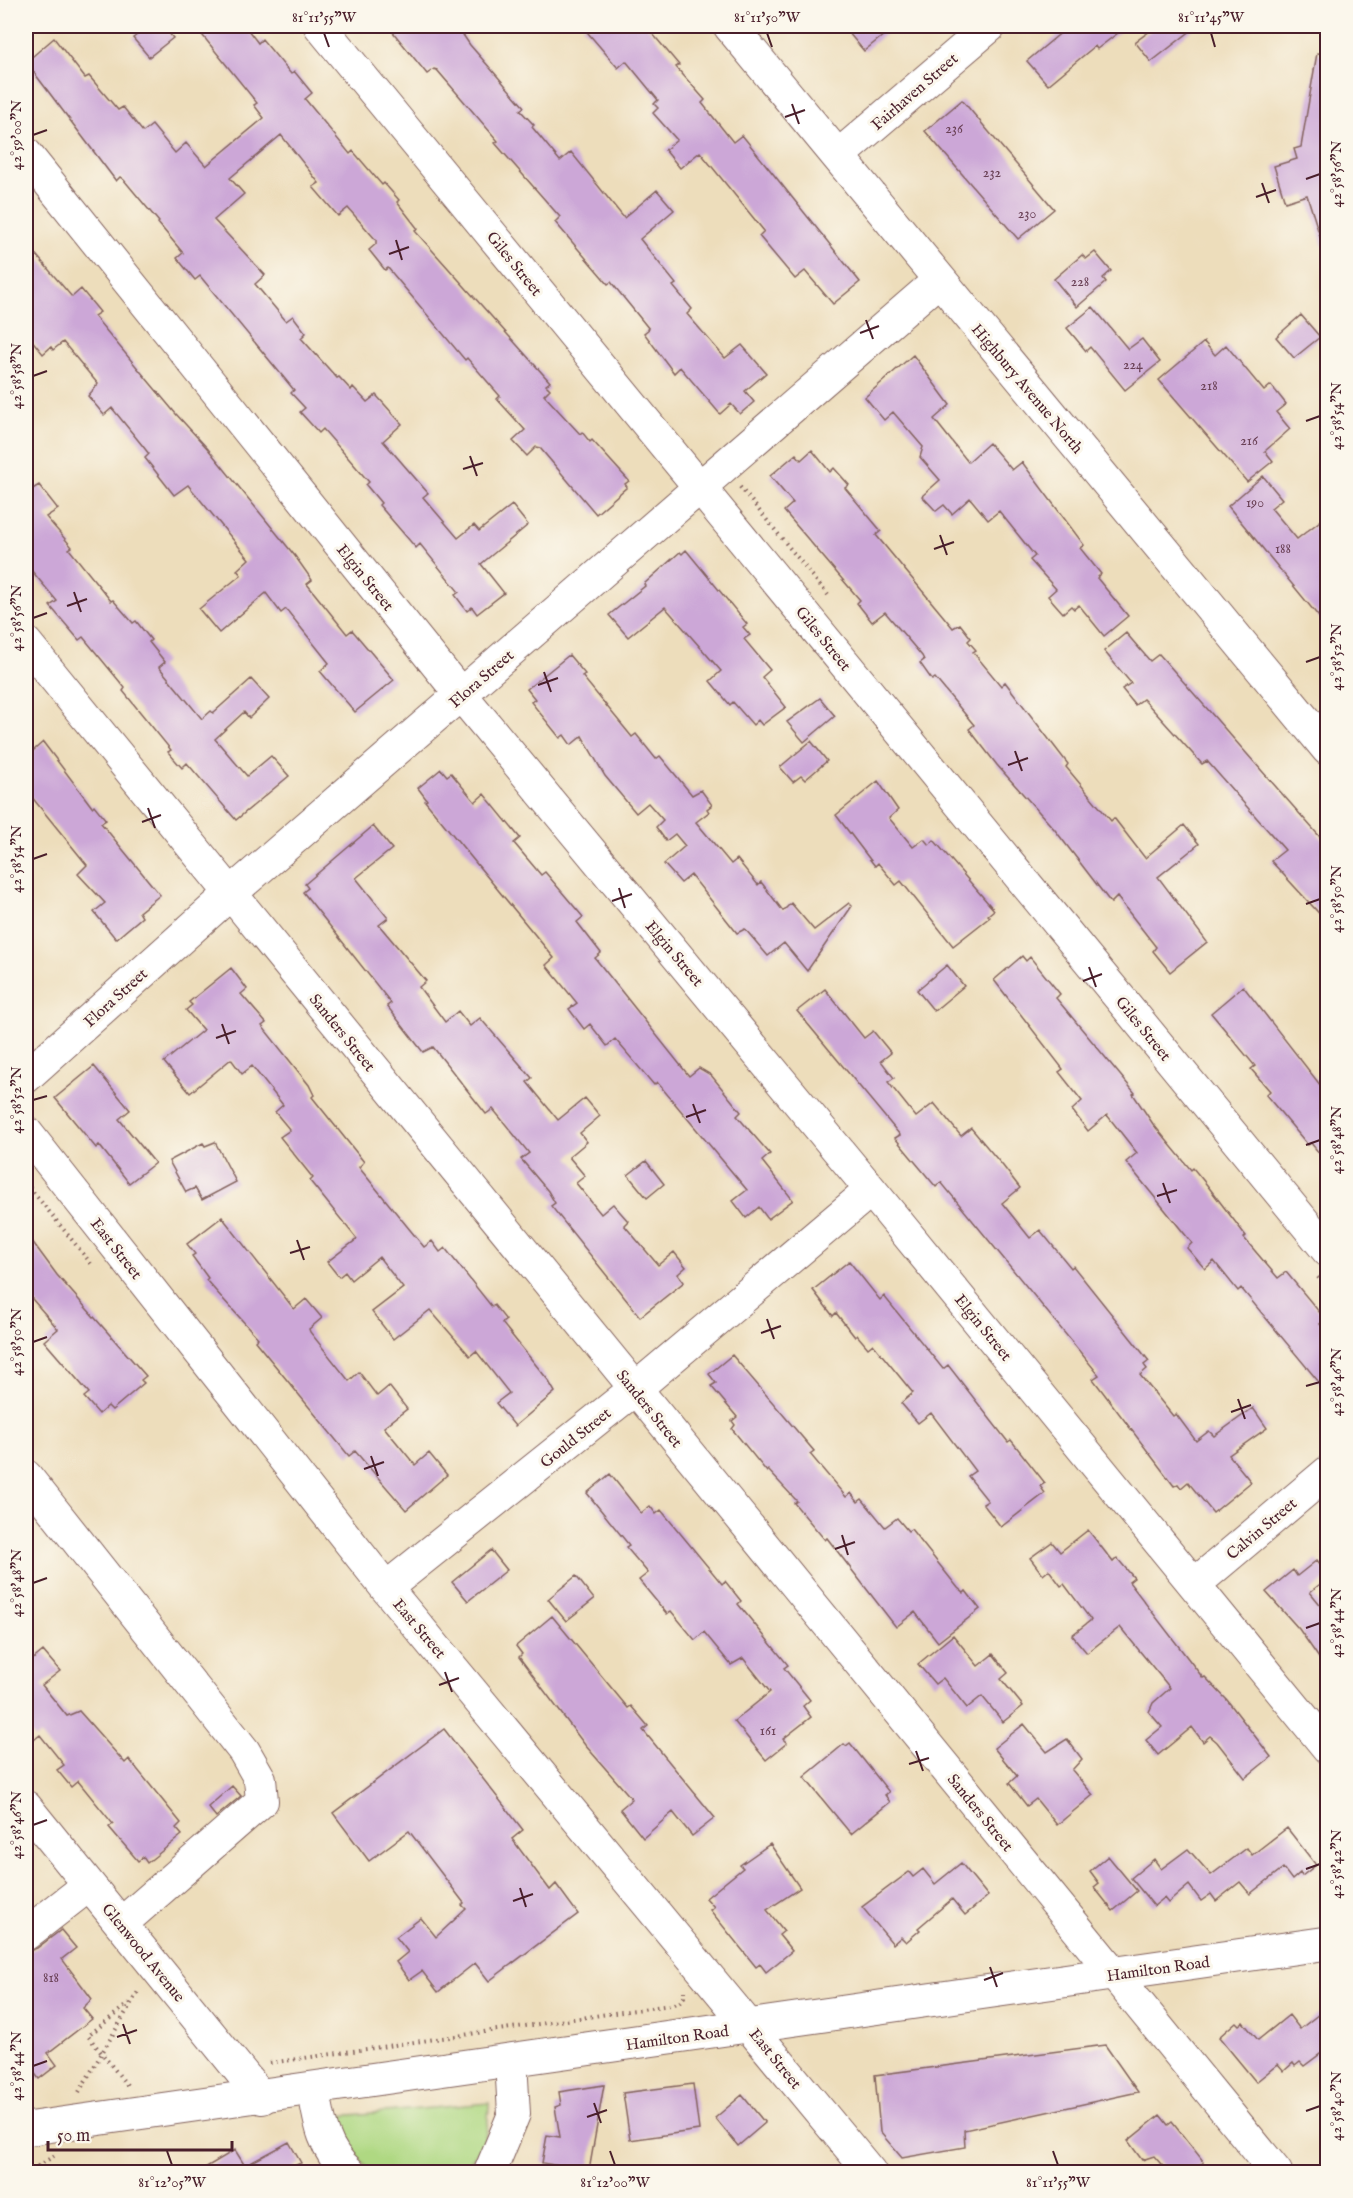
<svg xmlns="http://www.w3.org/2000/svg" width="1353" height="2198" font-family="'IM FELL English',serif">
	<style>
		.green { fill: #afd882; stroke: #7c7c56; stroke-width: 1.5 }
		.building { fill: #cca7d7 }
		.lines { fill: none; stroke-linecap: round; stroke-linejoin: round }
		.minor-casing { stroke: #83625d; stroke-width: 34 }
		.major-casing { stroke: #83625d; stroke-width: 35 }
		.path { stroke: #83625d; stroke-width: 4; stroke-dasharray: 1.5 4.5; stroke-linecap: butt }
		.minor { stroke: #fff; stroke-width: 32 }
		.major { stroke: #fff; stroke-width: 33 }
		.ticks { fill: none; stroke: #4a1f2b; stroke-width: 2 }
		.labels { text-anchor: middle; stroke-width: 6; stroke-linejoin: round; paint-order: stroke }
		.number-label { font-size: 14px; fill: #6a4156 }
		.street-label { font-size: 16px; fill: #4a1f2b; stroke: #fbf7ec }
		.neatline { fill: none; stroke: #4a1f2b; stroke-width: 2 }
		.ticks-label { font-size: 15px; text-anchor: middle; fill: #4a1f2b }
	</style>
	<rect width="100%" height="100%" fill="#fbf7ec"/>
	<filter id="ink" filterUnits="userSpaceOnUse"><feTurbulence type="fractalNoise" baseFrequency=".0167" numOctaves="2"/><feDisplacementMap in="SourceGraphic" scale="12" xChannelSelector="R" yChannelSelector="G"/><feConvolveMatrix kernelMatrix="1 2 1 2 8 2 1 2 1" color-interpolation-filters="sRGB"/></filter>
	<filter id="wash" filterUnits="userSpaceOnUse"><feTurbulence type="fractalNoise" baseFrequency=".008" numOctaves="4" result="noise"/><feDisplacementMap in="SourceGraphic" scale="24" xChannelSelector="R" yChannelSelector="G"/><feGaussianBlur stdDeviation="1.35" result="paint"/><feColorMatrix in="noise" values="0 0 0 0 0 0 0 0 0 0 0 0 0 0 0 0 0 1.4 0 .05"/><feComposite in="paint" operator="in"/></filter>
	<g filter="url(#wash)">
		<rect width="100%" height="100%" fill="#edddbb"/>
		<path class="green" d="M489,2103C488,2136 485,2150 459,2172H371L348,2148L339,2116Z"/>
		<g id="blocks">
			<path class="building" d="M129,26H163L173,38L149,57L133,38L137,35Z
				M195,26H245L258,43L262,39L291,74L294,71L312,93L305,99L350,154L353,151L382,185L384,183L399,200L397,202L418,229L415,231L550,382L546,385L550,389L544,395L580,434L582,432L590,442L592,440L629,481L625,484L627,487L596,514L540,448L536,447L527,456L513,441L525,430L497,399L500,396L467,358L465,360L388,268L385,270L369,250L376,244V240L348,208L338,216L313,187L319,183L281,135L230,178L244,194L214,220L265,275L255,284L286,321L293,316L306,333L301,338L337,378L339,377L351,390L353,387L367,402L376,395L402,424L383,441L428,493L423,497L458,538L474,525L479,531L512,505L528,525L481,564L504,593L477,614L472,607L467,611L455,595L459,592L420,544L416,548L379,505L381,503L366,485L369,482L323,429L319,433L300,412L305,408L291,393L294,390L200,276L195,280L177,258L183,253L158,223L159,222L124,180L120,177L116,181L26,62L54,38L85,78L89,76L118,110L123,107L143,132L152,125L175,153L186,143L206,166L264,118L254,105L257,103Z
				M388,26H457L470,45L524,107L520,110L534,125L532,127L560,161L571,152L624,218L657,190L674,210L640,239L676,284L673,286L692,309L687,314L725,358L742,345L766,373L745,391L754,402L740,414L731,404L720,414L680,367L674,373L644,333L649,329L611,282L608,284L555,222L560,217L502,151L495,143L498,141L437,70L434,69L427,74Z
				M582,26H646L679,65L676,67L705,100L702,103L733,142L742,135L860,282L833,304L805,271L795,279L759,236L764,231L700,152L680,168L665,150L677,140L653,113L658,108L654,104L658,100L626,61L618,68Z
				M843,26H895L864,51Z
				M1069,26H1127L1097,49L1095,46L1048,85L1027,61Z
				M1157,26H1197L1151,62L1135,42Z
				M1317,53L1328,54V245L1323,246L1307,195L1285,202L1274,166L1297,159L1294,149L1301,147Z
				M962,100L1054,209L1018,239L925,131Z
				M26,243L72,297L81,289L100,312L94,316L176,414L208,449L295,556L312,580L307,584L347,634L352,630L394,680L355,712L320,671L329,663L286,609L281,613L266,593L219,633L199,609L241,575L237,570L249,559L188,485L174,495L145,458L149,454L142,445L112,408L104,415L88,396L98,384L63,342L53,350L51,347L43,354L26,333Z
				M1095,252L1111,271L1103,278L1106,282L1077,307L1054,279L1082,255L1086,259Z
				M1093,307L1128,349L1142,339L1160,362L1125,390L1090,347L1086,351L1067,328Z
				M1301,315L1320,337L1294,358L1276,337Z
				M1204,342L1215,355L1226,345L1264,391L1271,385L1286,404L1276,412L1290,429L1265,451L1273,461L1247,482L1159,380Z
				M913,355L950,405L934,419L968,462L989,443L1012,470L1022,462L1084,545L1080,548L1101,574L1097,578L1128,616L1104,636L1079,605L1074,609L1071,606L1063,613L1048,596L1056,589L1030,560L1035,556L999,511L988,520L970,498L952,514L944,505L936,511L922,496L940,480L920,457L923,447L893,412L884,420L865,397Z
				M812,450L830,472L834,468L849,485L845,488L881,531L876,535L953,628L960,624L971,638L968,641L976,650L973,652L1001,686L1005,682L1068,764L1066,767L1111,821L1114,818L1145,858L1184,825L1199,844L1158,877L1207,942L1170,972L1153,951L1156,947L1117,897L1111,903L1055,830L997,765L969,729L974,725L935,678L932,680L920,663L924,660L922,656L885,612L872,622L857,603L860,600L784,511L793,503L770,476L796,454L801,460Z
				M1263,476L1282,499L1271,508L1297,539L1328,515V628L1228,506Z
				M39,485L58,509L46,517L72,547L69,549L111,601L113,600L133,623L136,621L151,640L149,642L165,662L159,667L202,719L211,711L213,713L251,679L269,699L249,718L244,712L215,739L247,776L271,756L289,776L236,820L187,763L182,768L168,752L171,750L123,691L125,688L83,637L79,640L50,606L57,601L26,564V493Z
				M686,550L747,624L743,627L750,635L744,639L770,670L762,677L786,707L762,725L758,720L753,725L733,702L730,705L710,681L721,671L665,607L628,637L609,615L645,586L644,584L680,552L682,554Z
				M1126,633L1150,661L1159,654L1328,846V923L1271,861L1285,850L1241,800L1207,761L1202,764L1146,702L1143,699L1135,705L1122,689L1131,683L1104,651Z
				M569,655L585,674L582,676L632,737L636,734L656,759L660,756L692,795L701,790L712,805L707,809L709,812L696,822L731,864L737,859L758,885L761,882L783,911L791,903L814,930L849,903L852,906L807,971L784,943L768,956L745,929L737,933L691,875L681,883L664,864L685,846L675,834L666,841L656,827L663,820L648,803L636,813L605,776L582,736L571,745L564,735L560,738L531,702L535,699L527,689Z
				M820,698L835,716L804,742L787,722Z
				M811,741L827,761L805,780L801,776L793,782L780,767Z
				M43,742L92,807L94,805L106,820L101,823L160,895L139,912L142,917L116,939L94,912L105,903L78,874L87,865L26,790V757Z
				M441,769L447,776L451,773L475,802L484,794L520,838L514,843L541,875L545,872L583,917L577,922L601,953L595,958L689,1076L699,1068L711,1075L741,1112L737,1116L770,1154L762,1161L793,1200L768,1219L759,1207L746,1218L733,1201L747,1190L657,1082L654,1085L615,1039L607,1046L590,1024L584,1029L569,1009L577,1003L546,965L554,958L425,801L427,800L418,788Z
				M878,781L898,810L889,818L913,847L924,839L929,845L934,840L994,910L988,915L990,917L953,946L901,881L896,885L878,863L875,866L836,815Z
				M373,826L392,849L356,878L388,918L379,925L426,981L419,987L445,1022L458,1011L470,1026L480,1018L532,1078L527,1082L558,1120L585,1098L600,1116L580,1133L587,1142L569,1157L585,1176L576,1183L601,1214L613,1204L628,1221L624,1225L658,1265L674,1252L686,1267L678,1274L684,1282L640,1317L551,1206L555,1203L548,1191L521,1159L529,1153L493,1109L486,1114L433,1047L423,1052L387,1006L391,1003L303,892L308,888L305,884Z
				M1022,956L1026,961L1030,957L1060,994L1056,998L1135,1093L1133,1094L1153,1124L1191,1170L1193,1168L1207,1185L1246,1236L1244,1238L1278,1278L1286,1272L1326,1320L1320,1324L1328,1333V1393L1241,1288L1238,1291L1214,1261L1205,1269L1187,1248L1192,1243L1126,1162L1137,1153L1107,1115L1088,1131L1072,1110L1082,1101L1059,1072L1063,1069L994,980Z
				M947,965L964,986L934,1011L917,990Z
				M231,968L247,989L241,994L266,1023L262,1026L309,1085L314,1095L312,1097L364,1162L359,1167L361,1170L424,1247L432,1241L440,1252L445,1248L492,1307L494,1305L506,1320L502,1323L548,1380L555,1392L515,1426L496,1403L509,1393L476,1351L470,1356L430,1310L393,1339L372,1312L403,1288L379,1257L351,1280L345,1272L339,1277L327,1262L357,1239L310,1181L313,1178L280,1137L290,1130L275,1112L283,1105L252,1066L242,1074L231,1059L190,1093L164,1062L203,1030L186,1010L192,1005L189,1002Z
				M1243,986L1328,1095V1164L1311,1143L1308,1145L1266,1095L1270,1091L1251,1069L1255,1066L1211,1013Z
				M825,989L864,1038L873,1031L891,1053L881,1061L894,1078L888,1082L916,1117L934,1103L961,1136L971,1128L1003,1166L1020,1188L1002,1203L1030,1238L1040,1230L1071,1268L1073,1266L1149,1361L1144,1365L1147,1369L1140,1375L1173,1416L1176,1414L1196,1441L1209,1431L1214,1436L1253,1408L1267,1428L1229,1455L1251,1482L1213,1513L1188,1482L1181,1488L1178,1484L1174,1486L1093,1379L1099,1375L941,1182L936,1187L910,1156L895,1138L900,1135L797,1011Z
				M94,1066L130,1110L119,1119L155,1163L129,1183L99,1145L96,1148L55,1098Z
				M215,1142L236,1182L202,1200L195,1188L186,1192L169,1161L203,1143L205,1146Z
				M646,1161L664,1184L647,1198L628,1175Z
				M222,1217L294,1309L306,1299L322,1318L309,1329L310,1332L349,1381L359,1372L377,1396L389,1386L407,1409L384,1427L415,1465L429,1453L447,1475L406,1510L355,1451L349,1456L255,1341L258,1338L206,1280L208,1278L192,1256L195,1254L187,1244Z
				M26,1233L57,1275L146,1376L141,1380L144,1383L112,1410L108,1406L99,1414L84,1397L89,1393L44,1341L58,1329L26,1292Z
				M849,1261L880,1300L884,1296L943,1369L948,1365L1008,1442L1011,1440L1045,1483L1040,1486L1045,1493L1001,1527L983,1504L988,1501L968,1476L975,1471L931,1413L918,1423L901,1403L913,1393L873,1344L868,1348L857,1335L855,1337L836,1313L833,1316L813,1290Z
				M732,1355L814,1451L810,1454L846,1497L851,1493L858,1502L862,1499L885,1527L897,1518L908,1531L911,1529L958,1588L964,1593L966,1591L980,1609L938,1642L915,1612L896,1627L827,1538L825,1540L794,1503L797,1501L768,1470L767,1472L732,1429L735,1425L732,1421L737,1417L711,1386L716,1383L709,1374Z
				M610,1474L641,1513L650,1506L656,1514L661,1510L722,1584L725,1581L741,1601L738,1604L788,1665L784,1668L810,1700L803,1706L811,1717L783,1739L787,1743L766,1760L734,1721L770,1692L743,1658L731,1665L704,1632L695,1640L671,1611L667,1614L639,1580L648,1573L626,1547L629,1545L587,1493Z
				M1088,1530L1113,1562L1117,1558L1134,1578L1129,1582L1203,1678L1205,1677L1227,1700L1271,1757L1245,1778L1217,1742L1210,1736L1203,1742L1192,1727L1158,1755L1146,1740L1162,1727L1149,1712L1153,1703L1170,1688L1120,1627L1087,1653L1072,1635L1091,1620L1064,1584L1061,1586L1049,1570L1043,1575L1030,1558L1052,1542L1060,1552Z
				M491,1550L507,1570L468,1601L452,1582Z
				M1317,1560L1328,1574V1578L1310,1592L1328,1614V1671L1299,1629L1266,1592L1293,1570L1297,1576Z
				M576,1576L594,1599L566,1621L548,1599Z
				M552,1616L628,1708L631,1706L648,1726L643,1730L715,1818L692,1836L673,1812L643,1838L620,1809L632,1799L585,1745L519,1657L522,1654L516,1646Z
				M953,1635L978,1666L993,1654L1008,1673L1001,1679L1023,1706L1003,1722L982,1696L967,1708L943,1678L935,1684L918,1664Z
				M43,1651L60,1671L42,1685L67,1716L79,1711L125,1763L129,1759L181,1823L176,1828L182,1835L147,1863L143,1857L138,1861L109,1827L113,1824L78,1781L71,1787L57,1770L64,1765L40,1735L35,1739L26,1727V1665Z
				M1024,1724L1047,1752L1067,1739L1082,1759L1072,1770L1093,1795L1057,1825L1036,1799L1027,1806L1009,1783L1017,1776L994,1748Z
				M444,1729L523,1830L512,1839L550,1890L556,1884L578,1914L489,1981L475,1963L438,1992L422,1971L409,1980L396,1962L408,1952L396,1937L421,1918L436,1937L466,1909L462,1905L464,1903L409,1831L369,1861L333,1813Z
				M850,1743L889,1792L885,1795L890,1802L851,1834L804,1777L844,1744L846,1746Z
				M232,1786L241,1796L216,1817L208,1807Z
				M1287,1828L1316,1865L1302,1876L1300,1873L1292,1880L1283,1868L1250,1894L1240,1882L1216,1901L1211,1894L1201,1901L1189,1885L1168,1903L1164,1898L1154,1906L1131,1878L1154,1859L1161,1869L1188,1849L1211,1875L1247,1848L1252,1855Z
				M770,1844L800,1888L767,1910L784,1931L779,1935L792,1951L766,1972L760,1964L756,1967L710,1910L714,1907L706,1898L743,1868L740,1865Z
				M1108,1856L1137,1891L1113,1911L1094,1887L1099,1883L1090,1871Z
				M961,1863L988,1896L965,1915L952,1899L918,1928L920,1930L906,1942L901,1937L893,1944L862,1907L909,1872L913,1877L923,1869L935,1884Z
				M61,1930L76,1948L62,1959L92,1999L83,2008L92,2019L48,2053L57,2065L39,2079L26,2062V1952L37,1948Z
				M1328,2007V2048L1304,2066L1300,2062L1295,2066L1293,2063L1284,2071L1278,2064L1256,2082L1219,2037L1236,2022L1239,2025L1243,2022L1258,2040L1289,2015L1300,2029Z
				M1105,2045L1138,2092L964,2130L965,2147L902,2158L880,2132L875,2075Z
				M693,2084L699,2130L630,2140L623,2093Z
				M604,2085L589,2171L542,2163L547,2135L560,2137L555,2107L561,2105L559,2092Z
				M742,2095L765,2123L738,2146L715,2118Z
				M1160,2115L1168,2125L1172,2122L1204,2162L1191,2172H1168L1154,2156L1142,2160L1128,2141Z
				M289,2142L301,2163L294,2166L297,2172H198L235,2150L245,2166Z"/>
		</g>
	</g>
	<g filter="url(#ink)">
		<use href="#blocks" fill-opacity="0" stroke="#83625d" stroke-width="1.5"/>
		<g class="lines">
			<defs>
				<path id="minor" d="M320,26L1328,1251
					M26,154L462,696L871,1190L1328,1748
					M838,156L990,26
					M26,643L1276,2172
					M26,1077L230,894L938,281
					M26,1132L386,1588L870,2172
					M26,1476L244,1751L260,1779L262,1801L121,1924
					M1195,1584L1328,1472
					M386,1588L635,1389L871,1190
					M26,1807L262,2098
					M26,1934L89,1885
					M314,2090C319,2122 324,2151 349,2172
					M490,2172L514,2114L511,2061"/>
				<path id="major" d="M730,26L1328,749
					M26,2129L1328,1943"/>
			</defs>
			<use href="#minor" class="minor-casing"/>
			<use href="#major" class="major-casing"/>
			<path class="path" d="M26,118L32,126
				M740,487L828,595
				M26,1183L93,1266
				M1318,1277L1328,1289
				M270,2063L670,2005L680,2002L684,1997V1991
				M127,2085L88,2036L129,2003
				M79,2092L139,1990
				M40,2172L38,2166L54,2156"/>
			<use href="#minor" class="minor"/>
			<use href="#major" class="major"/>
		</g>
	</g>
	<path class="ticks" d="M324,33L329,47M767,33L772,47M1211,33L1215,47M792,104L799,124M785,117L805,110M33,135L47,130M1306,179L1320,174M1262,183L1269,203M1256,197L1276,190M396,240L402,260M389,254L409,247M866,320L873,339M860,333L879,326M33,376L47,371M1306,421L1320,416M470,456L477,476M463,469L483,463M940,535L947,555M934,549L954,542M74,592L81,612M67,606L87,599M33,618L47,613M1306,662L1320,657M544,672L551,692M538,685L558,678M1015,751L1022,771M1008,765L1028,758M148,808L155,828M142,822L161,815M33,859L47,854M619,888L625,908M612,901L632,894M1306,904L1320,899M1089,967L1096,987M1083,981L1102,974M222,1024L229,1044M216,1038L236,1031M33,1100L47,1096M693,1104L700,1123M686,1117L706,1110M1306,1145L1320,1140M1163,1183L1170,1203M1157,1196L1177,1190M297,1240L304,1260M290,1253L310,1247M767,1319L774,1339M761,1333L781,1326M33,1342L47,1337M1306,1386L1320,1382M1238,1399L1245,1419M1231,1412L1251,1405M371,1456L378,1476M364,1469L384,1462M842,1535L848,1555M835,1549L855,1542M33,1583L47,1578M1306,1628L1320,1623M445,1672L452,1692M439,1685L459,1678M916,1751L923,1771M909,1764L929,1758M33,1825L47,1820M1306,1869L1320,1864M520,1888L526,1907M513,1901L533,1894M990,1967L997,1987M984,1980L1003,1973M123,2024L130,2044M117,2037L137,2030M33,2066L47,2061M594,2103L601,2123M1306,2111L1320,2106M587,2117L607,2110M167,2151L172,2165M610,2151L615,2165M1053,2151L1058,2165"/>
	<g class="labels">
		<g class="number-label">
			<text x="954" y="133">236</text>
			<text x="992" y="177">232</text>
			<text x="1027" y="218">230</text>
			<text x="1080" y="286">228</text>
			<text x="1133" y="369">224</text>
			<text x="1209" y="390">218</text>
			<text x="1249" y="445">216</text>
			<text x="1255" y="507">190</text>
			<text x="1283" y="553">188</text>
			<text x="768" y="1735">161</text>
			<text x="51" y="1982">818</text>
		</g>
		<g class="street-label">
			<text transform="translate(914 91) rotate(-41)" y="6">Fairhaven Street</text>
			<text transform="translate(515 263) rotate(51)" y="6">Giles Street</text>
			<text transform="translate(1028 388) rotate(50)" y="6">Highbury Avenue North</text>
			<text transform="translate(366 577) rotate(51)" y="6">Elgin Street</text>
			<text transform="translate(824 638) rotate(51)" y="6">Giles Street</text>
			<text transform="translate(481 678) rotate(-41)" y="6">Flora Street</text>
			<text transform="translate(675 953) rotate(50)" y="6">Elgin Street</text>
			<text transform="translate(115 997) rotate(-42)" y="6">Flora Street</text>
			<text transform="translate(1144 1028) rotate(51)" y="6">Giles Street</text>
			<text transform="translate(343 1032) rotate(51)" y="6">Sanders Street</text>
			<text transform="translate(117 1248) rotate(52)" y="6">East Street</text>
			<text transform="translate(984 1327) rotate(51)" y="6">Elgin Street</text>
			<text transform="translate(650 1408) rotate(51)" y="6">Sanders Street</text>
			<text transform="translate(575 1437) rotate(-39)" y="6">Gould Street</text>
			<text transform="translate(1261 1528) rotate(-40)" y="6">Calvin Street</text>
			<text transform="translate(420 1628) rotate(50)" y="6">East Street</text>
			<text transform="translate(981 1812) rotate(51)" y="6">Sanders Street</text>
			<text transform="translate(144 1952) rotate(51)" y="6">Glenwood Avenue</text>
			<text transform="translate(1158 1968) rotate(-8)" y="6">Hamilton Road</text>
			<text transform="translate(677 2037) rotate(-8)" y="6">Hamilton Road</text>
			<text transform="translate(776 2058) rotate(51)" y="6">East Street</text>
		</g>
	</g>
	<rect width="1353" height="2198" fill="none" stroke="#fbf7ec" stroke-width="66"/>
	<path d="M48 2141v9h184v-9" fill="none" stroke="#4a1f2b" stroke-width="3"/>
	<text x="57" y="2141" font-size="18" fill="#4a1f2b" stroke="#fbf7ec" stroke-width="4.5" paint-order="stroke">50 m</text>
	<rect x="33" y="33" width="1287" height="2132" class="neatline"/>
	<g class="ticks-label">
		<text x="324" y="22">81°11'55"W</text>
		<text x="767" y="22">81°11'50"W</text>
		<text x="1211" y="22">81°11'45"W</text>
		<text transform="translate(16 135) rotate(-90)" y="5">42°59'00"N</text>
		<text transform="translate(1336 174) rotate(-90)" y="5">42°58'56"N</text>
		<text transform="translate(16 376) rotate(-90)" y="5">42°58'58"N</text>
		<text transform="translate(1336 416) rotate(-90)" y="5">42°58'54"N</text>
		<text transform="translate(16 618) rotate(-90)" y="5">42°58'56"N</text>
		<text transform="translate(1336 657) rotate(-90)" y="5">42°58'52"N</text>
		<text transform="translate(16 859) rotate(-90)" y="5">42°58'54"N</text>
		<text transform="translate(1336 899) rotate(-90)" y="5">42°58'50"N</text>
		<text transform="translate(16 1100) rotate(-90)" y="5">42°58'52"N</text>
		<text transform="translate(1336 1140) rotate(-90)" y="5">42°58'48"N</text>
		<text transform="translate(16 1342) rotate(-90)" y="5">42°58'50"N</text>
		<text transform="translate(1336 1382) rotate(-90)" y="5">42°58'46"N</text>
		<text transform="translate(16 1583) rotate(-90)" y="5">42°58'48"N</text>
		<text transform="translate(1336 1623) rotate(-90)" y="5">42°58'44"N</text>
		<text transform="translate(16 1825) rotate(-90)" y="5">42°58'46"N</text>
		<text transform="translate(1336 1864) rotate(-90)" y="5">42°58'42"N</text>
		<text transform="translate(16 2066) rotate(-90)" y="5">42°58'44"N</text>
		<text transform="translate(1336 2106) rotate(-90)" y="5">42°58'40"N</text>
		<text x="172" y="2187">81°12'05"W</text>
		<text x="615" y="2187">81°12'00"W</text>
		<text x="1058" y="2187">81°11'55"W</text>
	</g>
</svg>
